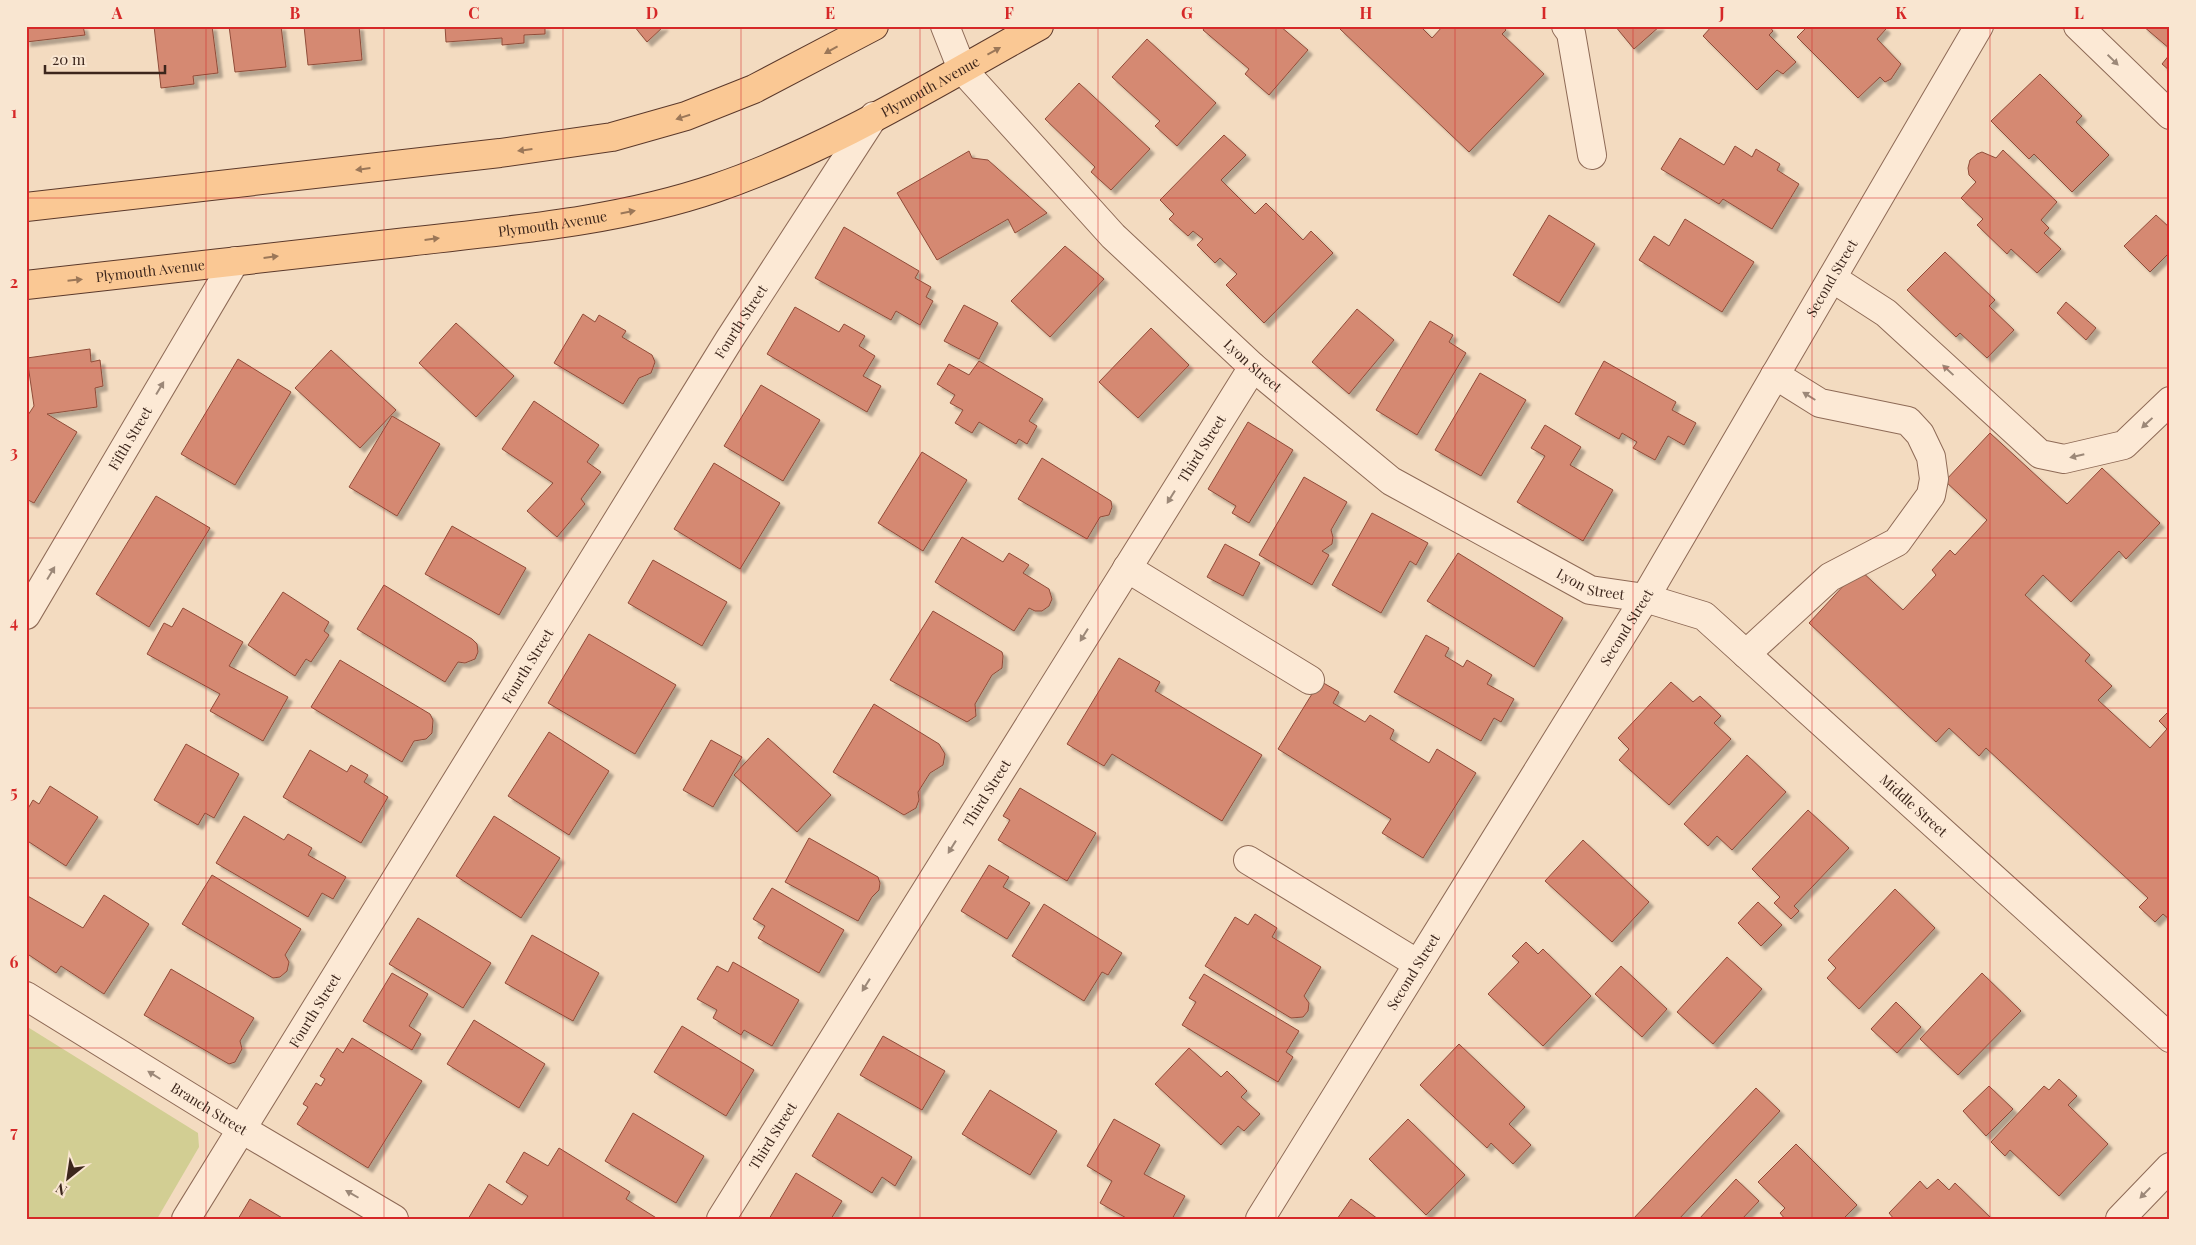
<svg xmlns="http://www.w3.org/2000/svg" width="2196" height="1245" font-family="'Playfair Display',serif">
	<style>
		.green { fill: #d2ce93 }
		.building { fill: #d58972; stroke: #904c39; filter: url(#shadow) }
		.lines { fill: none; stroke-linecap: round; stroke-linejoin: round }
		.minor-casing { stroke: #8e6a56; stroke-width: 30 }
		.major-casing { stroke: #5b392b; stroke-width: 30 }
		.minor { stroke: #fce9d5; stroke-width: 28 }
		.major { stroke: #fac894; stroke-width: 28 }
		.oneway { fill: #9b7758 }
		.oneway2 { fill: #9c8878 }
		.grid { fill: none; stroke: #d62828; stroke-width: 1; stroke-opacity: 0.55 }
		.labels { text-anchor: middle; stroke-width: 4.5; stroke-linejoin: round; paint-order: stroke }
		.street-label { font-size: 14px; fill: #3c261c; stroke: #f9e6d1 }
		.neatline { fill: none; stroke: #d62828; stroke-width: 2 }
		.grid-label { font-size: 16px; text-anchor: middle; font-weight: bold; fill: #d62828 }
	</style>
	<defs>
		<filter id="shadow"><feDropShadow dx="4.5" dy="4.5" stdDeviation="1" flood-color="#0004"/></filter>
	</defs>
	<rect width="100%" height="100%" fill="#f3dbc0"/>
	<path class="green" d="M26,1026L198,1133L199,1147L157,1219H26Z"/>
	<path class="building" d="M26,26H83L85,35L26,42Z
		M154,26H212L218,73L193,76L194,84L161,88Z
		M229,26H281L286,67L235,72Z
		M304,26H359L362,60L308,65Z
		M445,26H545V34L524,35V43L502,45V38L446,42Z
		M634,26H664L647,42Z
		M1206,26H1280L1308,50L1269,95L1245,74L1249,69L1203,30Z
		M1342,26H1420L1432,38L1443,26H1503L1506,30L1502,34L1544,74L1469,152L1340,29Z
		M1615,26H1660L1634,49Z
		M1712,26H1769L1773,31L1769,35L1796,62L1783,74L1777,70L1757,90L1703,36Z
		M1808,26H1883L1886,29L1877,39L1901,64L1891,79L1885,82L1880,77L1858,98L1797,37Z
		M2143,26H2170V49Z
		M1147,39L1216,103L1177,146L1155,126L1160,121L1112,77Z
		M2170,54V71L2162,64Z
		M2040,74L2082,116L2076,122L2109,155L2072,192L2034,154L2029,159L1991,121Z
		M1079,83L1150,149L1111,190L1091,172L1095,167L1045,119Z
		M1224,135L1246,155L1221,180L1255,214L1266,203L1303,240L1311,231L1333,253L1264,323L1226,285L1237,274L1220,258L1215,263L1197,245L1203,239L1193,231L1188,236L1169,219L1174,214L1160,200Z
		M1680,138L1724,165L1735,146L1752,157L1756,149L1780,164L1777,170L1799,184L1772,229L1723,199L1719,204L1661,169Z
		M2003,150L2057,202L2041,220L2049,228L2044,233L2061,249L2037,273L2011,249L2007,254L1977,225L1983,219L1961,198L1976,182L1969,175L1968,168L1970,160L1977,154L1982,152L1996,158Z
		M969,151L972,158L988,160L1047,213L1015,233L1008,219L937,260L897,193Z
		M1549,215L1595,244L1559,303L1513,275Z
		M2156,215L2170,228V252L2150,272L2124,246Z
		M1685,219L1754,262L1722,312L1639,260L1654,236L1669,246Z
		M844,227L919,271L915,278L931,287L926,297L933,301L920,325L896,311L891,320L815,278Z
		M1065,246L1104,279L1050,337L1011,301Z
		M1945,252L1995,300L1989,306L2014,330L1987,358L1960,333L1956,337L1907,290Z
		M2066,302L2096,328L2086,340L2057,313Z
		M964,305L998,323L979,359L944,341Z
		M795,307L839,332L844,324L865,336L859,346L875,356L863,376L881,386L867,412L767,354Z
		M1357,309L1394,340L1349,394L1312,362Z
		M583,314L595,322L599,315L626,331L622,337L652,355L655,362L651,373L639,378L623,404L554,363Z
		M1430,321L1453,335L1449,342L1466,353L1417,435L1376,410Z
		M456,323L514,376L476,417L419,363Z
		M1151,328L1189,365L1138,418L1099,382Z
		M90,349L91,362L100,360L103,386L95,388L97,407L47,414L77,432L34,503L26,499V418L34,406L27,358Z
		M331,350L396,410L360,448L295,388Z
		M238,359L291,392L235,485L181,454Z
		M979,361L1043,399L1029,421L1037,426L1027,444L1019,439L1016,444L979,422L972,433L955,423L963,410L950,403L955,395L937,384L949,364L969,375Z
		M1604,361L1676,402L1672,410L1696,423L1684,445L1668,436L1655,460L1633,448L1637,442L1622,433L1619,439L1575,414Z
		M1480,373L1526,400L1481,476L1435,450Z
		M761,385L820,420L783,481L724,446Z
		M534,401L599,445L587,462L601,472L581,499L585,504L557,537L527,511L553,483L502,449Z
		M392,416L440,444L397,516L349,487Z
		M1248,422L1293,450L1249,523L1232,513L1236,506L1208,489Z
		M1545,425L1581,447L1570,465L1613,490L1583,541L1517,502L1545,456L1531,448Z
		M1990,433L2067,504L2102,468L2160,523L2126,559L2119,551L2071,602L2043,575L2025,595L2090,655L2085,661L2112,686L2098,700L2150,748L2167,729L2159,721L2170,710V920L2163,914L2155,922L2139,907L2148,898L1986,748L1979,756L1949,728L1936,742L1809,623L1859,569L1903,610L1936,575L1932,570L1950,550L1955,555L1987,520L1945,481Z
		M922,452L967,480L923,551L878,523Z
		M1042,458L1111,501L1112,507L1109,515L1100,517L1087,539L1018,499Z
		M714,463L780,503L740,569L674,529Z
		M1304,477L1347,502L1331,530L1333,537L1332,544L1322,551L1329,555L1312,585L1259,555Z
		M156,496L210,528L149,627L96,594Z
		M1372,513L1428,543L1416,565L1410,561L1381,613L1332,585Z
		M452,526L526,568L499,615L425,574Z
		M962,537L1003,562L1009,553L1029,565L1023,573L1049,589L1052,599L1049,606L1042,611H1035L1029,608L1014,631L935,582Z
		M1225,544L1260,563L1243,596L1207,577Z
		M1458,553L1563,618L1534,667L1427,601Z
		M653,560L727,602L702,646L628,603Z
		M384,585L472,639L477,644L478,652L475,659L465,663L458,662L445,682L357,629Z
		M283,592L329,622L324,631L329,635L311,662L306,659L295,676L248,645Z
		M183,608L243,642L229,666L288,697L263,741L210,711L220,694L147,654L164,623L172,627Z
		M933,611L1002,652L1003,656L1002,668L992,675L975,704L976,716L967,722L890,680Z
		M589,634L676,685L635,754L548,703Z
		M1426,635L1449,648L1445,656L1463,667L1467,660L1492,675L1487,684L1514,699L1501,722L1494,718L1481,741L1394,692Z
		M1119,658L1160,682L1155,691L1262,755L1222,821L1112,754L1104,766L1067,744Z
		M340,660L430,714L433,720L432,733L426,739L414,741L402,762L311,707Z
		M1320,681L1339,692L1333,703L1365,722L1370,715L1394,730L1390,739L1429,763L1437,749L1476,773L1423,858L1382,833L1391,819L1278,749Z
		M1671,682L1693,702L1700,696L1721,716L1714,723L1731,739L1669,805L1619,760L1629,749L1618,738Z
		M874,704L939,744L945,754L943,765L930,773L918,792L919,800L916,808L904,815L833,772Z
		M549,732L609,771L569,835L508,796Z
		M768,738L831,795L797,832L734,775Z
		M711,740L742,757L713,807L683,790Z
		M186,744L239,774L214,818L205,813L198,825L154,800Z
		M310,750L347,772L351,765L368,775L364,782L388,797L361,843L283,797Z
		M1747,755L1786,792L1732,850L1717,836L1708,846L1684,824Z
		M50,786L98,817L66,866L26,840V812L33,800L39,804Z
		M1020,788L1096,833L1067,881L998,840L1010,820L1003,816Z
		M1808,810L1849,848L1794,906L1799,911L1791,919L1774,903L1780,897L1752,869Z
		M244,816L284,840L288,834L312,848L308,855L346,877L333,899L322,893L308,917L216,863Z
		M494,816L560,858L521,918L456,876Z
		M809,838L878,877L880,883L879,890L872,897L858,921L785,882Z
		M1583,840L1649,902L1612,942L1545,881Z
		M989,865L1009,877L1003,887L1030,903L1007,939L961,911Z
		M212,875L301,929L285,955L289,962L287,971L280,977L273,978L182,924Z
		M772,888L844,930L819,973L758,938L765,926L753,919Z
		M1895,889L1935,928L1859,1009L1827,978L1836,968L1828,960Z
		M26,895L83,928L104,895L149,924L104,994L61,966L56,973L26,953Z
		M1758,902L1782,925L1761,946L1738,923Z
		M1044,904L1122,953L1108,975L1102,972L1084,1001L1012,956Z
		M1255,914L1277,928L1272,937L1321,967L1304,996L1309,1003L1308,1011L1303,1017L1291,1018L1205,966L1235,917L1248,925Z
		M418,918L491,963L463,1008L389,964Z
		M532,935L599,973L573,1021L505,983Z
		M1526,942L1538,954L1543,949L1591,996L1543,1046L1488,994L1519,962L1512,956Z
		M1727,957L1762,989L1713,1044L1677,1012Z
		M733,962L799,1000L772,1046L744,1030L741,1035L713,1018L717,1010L697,999L717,966L728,972Z
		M1621,966L1667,1009L1642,1037L1595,994Z
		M171,969L254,1018L240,1041L242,1049L235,1062L229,1064L144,1015Z
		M392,973L428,994L409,1026L421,1034L412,1050L363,1021Z
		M1982,973L2021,1011L1958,1075L1920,1039Z
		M1204,974L1299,1031L1286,1052L1293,1057L1278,1082L1182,1025L1196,1002L1189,998Z
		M1896,1002L1921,1027L1897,1053L1871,1029Z
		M474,1020L545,1064L519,1108L447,1064Z
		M682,1026L754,1070L726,1116L654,1072Z
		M883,1036L945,1071L922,1110L860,1075Z
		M352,1038L422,1081L368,1168L297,1124L308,1107L303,1104L316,1083L321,1086L325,1079L320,1076L337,1048L343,1053Z
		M1459,1044L1525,1107L1509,1124L1531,1145L1513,1164L1491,1143L1487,1148L1420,1085Z
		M1189,1048L1221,1077L1227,1071L1247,1091L1241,1097L1260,1114L1244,1131L1238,1126L1221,1145L1155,1084Z
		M2059,1079L2077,1096L2068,1105L2108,1144L2059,1196L2010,1150L2005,1156L1991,1142L2044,1086L2049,1090Z
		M1989,1086L2013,1109L1986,1136L1963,1111Z
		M1756,1088L1780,1111L1679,1219H1633Z
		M990,1090L1057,1131L1030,1175L962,1134Z
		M633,1113L704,1156L676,1203L605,1161Z
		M838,1113L912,1157L895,1186L882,1177L872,1193L812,1156Z
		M1114,1119L1160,1145L1144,1174L1185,1196L1172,1219H1128L1100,1203L1112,1181L1087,1166Z
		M1408,1119L1465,1175L1426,1215L1369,1159Z
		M1796,1144L1857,1205L1843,1219H1785L1780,1213L1785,1208L1758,1182Z
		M559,1148L630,1192L626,1199L658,1219H468L489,1184L522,1205L528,1196L506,1182L524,1152L548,1166Z
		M796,1173L842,1201L831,1219H769Z
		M1736,1179L1759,1201L1742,1219H1699Z
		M1938,1179L1949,1190L1955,1183L1992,1219H1894L1889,1213L1920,1181L1927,1189Z
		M250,1199L284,1219H238Z
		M1351,1199L1378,1219H1337Z"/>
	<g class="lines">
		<defs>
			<g id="minor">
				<path id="s1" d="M945,26L962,69L1113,236L1253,367L1391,481L1590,590L1645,598L1704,616L2170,1038"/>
				<path d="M1566,26L1571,33L1592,155"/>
				<path d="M2078,26L2170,115"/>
				<path d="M1832,278L1886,313L2040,454L2064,459L2124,445L2170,401"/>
				<path d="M1127,568L1310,680"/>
				<path id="s2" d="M26,615L235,261"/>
				<path d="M1746,654L1830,577L1897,542L1931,495L1934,479L1931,457L1920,434L1908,421L1820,403L1775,375"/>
				<path d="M1248,860L1418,964"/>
				<path id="s3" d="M26,996L240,1128L394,1219"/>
				<path id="s4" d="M186,1219L729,340L874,116"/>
				<path id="s5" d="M721,1219L1253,367"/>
				<path id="s6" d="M1260,1219L1645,598L1979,26"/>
				<path d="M2120,1219L2170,1167"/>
			</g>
			<g id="major">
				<path d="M26,207L500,153L612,137L686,116L754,89L874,26"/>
				<path id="s7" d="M26,285C153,271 280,256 407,242C511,230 616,222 716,188C830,149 934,84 1039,26"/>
			</g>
		</defs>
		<use href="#minor" class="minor-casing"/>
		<use href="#major" class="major-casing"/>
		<use href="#minor" class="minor"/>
		<use href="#major" class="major"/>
	</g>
	<defs><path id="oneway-solid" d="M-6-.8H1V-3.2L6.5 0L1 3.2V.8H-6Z" transform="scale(1.25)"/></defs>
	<g class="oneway">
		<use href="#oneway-solid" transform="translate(831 50) rotate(151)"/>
		<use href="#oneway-solid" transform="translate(994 51) rotate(-29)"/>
		<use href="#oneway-solid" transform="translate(683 117) rotate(162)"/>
		<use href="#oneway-solid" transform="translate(525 150) rotate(173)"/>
		<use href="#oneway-solid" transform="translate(363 169) rotate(173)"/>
		<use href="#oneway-solid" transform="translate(628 212) rotate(-11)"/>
		<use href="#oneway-solid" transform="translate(432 239) rotate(-7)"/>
		<use href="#oneway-solid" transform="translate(271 257) rotate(-7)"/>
		<use href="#oneway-solid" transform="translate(75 280) rotate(-6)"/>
	</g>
	<g class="oneway2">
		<use href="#oneway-solid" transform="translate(2113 60) rotate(44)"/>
		<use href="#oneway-solid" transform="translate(1948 370) rotate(-137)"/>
		<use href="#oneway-solid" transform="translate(160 388) rotate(-59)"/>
		<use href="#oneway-solid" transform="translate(1809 396) rotate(-148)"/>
		<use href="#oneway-solid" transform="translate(2147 423) rotate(137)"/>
		<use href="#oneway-solid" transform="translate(2077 456) rotate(167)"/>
		<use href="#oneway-solid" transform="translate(1171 497) rotate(122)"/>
		<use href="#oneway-solid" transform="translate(51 573) rotate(-59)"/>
		<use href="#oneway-solid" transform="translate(1084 635) rotate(122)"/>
		<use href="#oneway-solid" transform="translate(952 847) rotate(122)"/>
		<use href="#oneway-solid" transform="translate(866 985) rotate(122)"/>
		<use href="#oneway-solid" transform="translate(154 1075) rotate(-148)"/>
		<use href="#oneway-solid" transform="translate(2145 1193) rotate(134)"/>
		<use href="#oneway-solid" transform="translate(352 1194) rotate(-150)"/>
	</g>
	<path class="grid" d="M206,26V1219M384,26V1219M563,26V1219M741,26V1219M920,26V1219M1098,26V1219M1276,26V1219M1455,26V1219M1633,26V1219M1812,26V1219M1990,26V1219M26,198H2170M26,368H2170M26,538H2170M26,708H2170M26,878H2170M26,1048H2170"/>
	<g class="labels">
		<g class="street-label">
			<text dy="5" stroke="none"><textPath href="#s7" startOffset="935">Plymouth Avenue</textPath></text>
			<text dy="5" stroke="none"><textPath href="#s7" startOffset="530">Plymouth Avenue</textPath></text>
			<text dy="5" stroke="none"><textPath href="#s7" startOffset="125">Plymouth Avenue</textPath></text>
			<text dy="5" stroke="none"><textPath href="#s6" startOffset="1101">Second Street</textPath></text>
			<text dy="5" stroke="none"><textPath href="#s4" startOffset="1055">Fourth Street</textPath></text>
			<text dy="5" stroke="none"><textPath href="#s1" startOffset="462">Lyon Street</textPath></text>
			<text dy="5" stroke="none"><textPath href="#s2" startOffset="205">Fifth Street</textPath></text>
			<text dy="5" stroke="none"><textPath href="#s5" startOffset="908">Third Street</textPath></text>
			<text dy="5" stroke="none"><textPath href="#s1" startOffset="868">Lyon Street</textPath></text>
			<text dy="5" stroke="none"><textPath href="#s6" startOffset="696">Second Street</textPath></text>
			<text dy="5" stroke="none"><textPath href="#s4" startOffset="650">Fourth Street</textPath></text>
			<text dy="5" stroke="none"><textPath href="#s5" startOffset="502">Third Street</textPath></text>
			<text dy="5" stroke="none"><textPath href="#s1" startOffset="1269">Middle Street</textPath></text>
			<text dy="5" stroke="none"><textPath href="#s6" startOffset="291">Second Street</textPath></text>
			<text dy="5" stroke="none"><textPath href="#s4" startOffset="245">Fourth Street</textPath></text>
			<text dy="5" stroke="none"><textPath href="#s3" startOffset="215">Branch Street</textPath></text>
			<text dy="5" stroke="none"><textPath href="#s5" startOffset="98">Third Street</textPath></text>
		</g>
	</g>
	<rect width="2196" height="1245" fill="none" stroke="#f9e6d1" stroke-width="55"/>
	<g transform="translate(68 1178) rotate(210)" stroke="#f9e6d1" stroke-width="4" paint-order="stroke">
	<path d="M0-4L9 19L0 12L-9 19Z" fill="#3c261c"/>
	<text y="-8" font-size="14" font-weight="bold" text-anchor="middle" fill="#3c261c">N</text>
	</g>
	<path d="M45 65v8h120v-8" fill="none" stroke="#3c261c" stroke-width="2.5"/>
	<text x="52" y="65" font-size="15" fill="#3c261c" stroke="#f9e6d1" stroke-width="4" paint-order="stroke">20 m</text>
	<rect x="28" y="28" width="2140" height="1190" class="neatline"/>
	<g class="grid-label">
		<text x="117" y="19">A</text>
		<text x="295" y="19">B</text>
		<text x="474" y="19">C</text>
		<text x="652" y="19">D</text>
		<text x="830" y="19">E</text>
		<text x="1009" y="19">F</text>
		<text x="1187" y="19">G</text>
		<text x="1366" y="19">H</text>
		<text x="1544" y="19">I</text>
		<text x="1722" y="19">J</text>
		<text x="1901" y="19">K</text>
		<text x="2079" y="19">L</text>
		<text x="14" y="118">1</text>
		<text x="14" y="288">2</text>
		<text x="14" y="458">3</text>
		<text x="14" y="628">4</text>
		<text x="14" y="798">5</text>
		<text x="14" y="968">6</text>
		<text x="14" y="1138">7</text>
	</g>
</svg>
